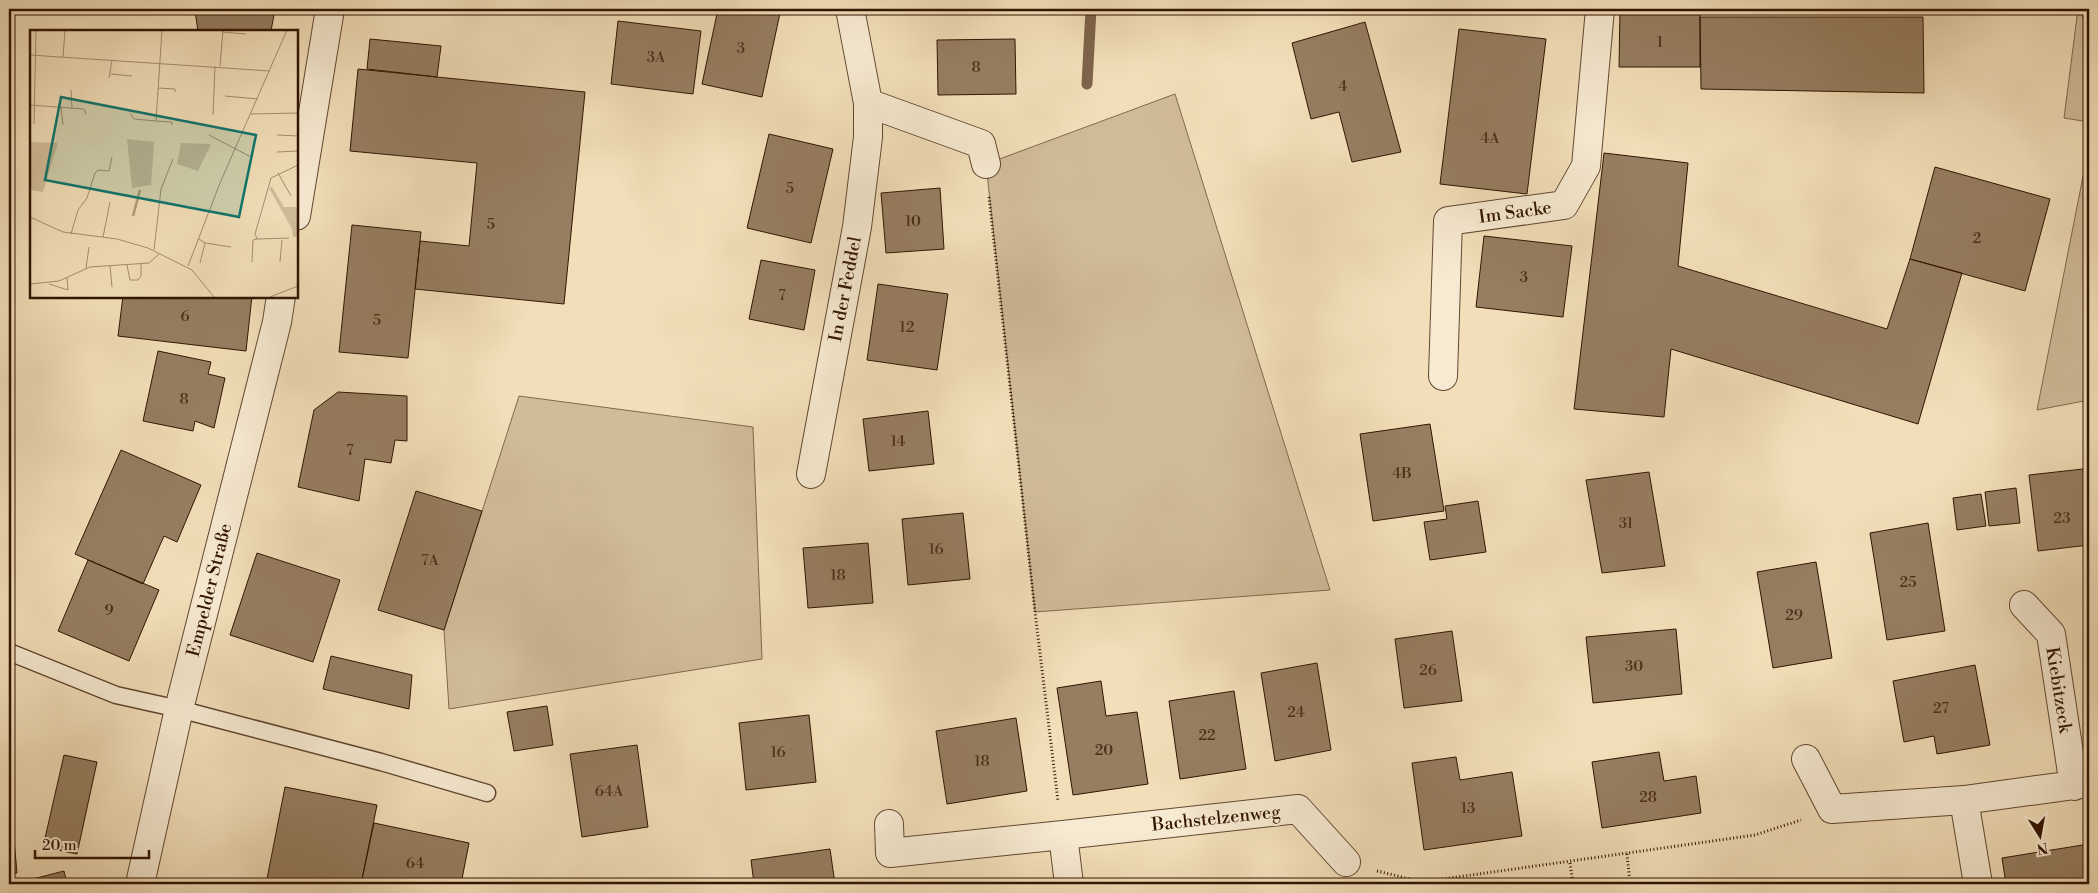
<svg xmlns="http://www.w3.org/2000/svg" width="2098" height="893" font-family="'Libre Bodoni',serif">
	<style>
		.green { fill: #d1bc9a; stroke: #82684e }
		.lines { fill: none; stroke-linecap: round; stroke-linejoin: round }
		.stream { stroke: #7e644b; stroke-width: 11 }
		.building { fill: #967e61; stroke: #321402 }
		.service-casing { stroke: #624730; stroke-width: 19 }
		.minor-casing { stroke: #624730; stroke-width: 30 }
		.tertiary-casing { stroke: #624730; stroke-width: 30 }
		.path { stroke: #321402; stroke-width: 3; stroke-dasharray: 1 2.5; stroke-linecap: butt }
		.service { stroke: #f7ead2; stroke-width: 16 }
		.minor { stroke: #f7ead2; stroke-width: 28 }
		.tertiary { stroke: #f7ead2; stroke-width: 28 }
		.labels { text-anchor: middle; stroke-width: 4.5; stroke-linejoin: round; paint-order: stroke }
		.number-label { font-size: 15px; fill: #4b2e1a }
		.street-label { font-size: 18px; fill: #321402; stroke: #f7ead2 }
		.inset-river { fill: none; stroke: #b19a7b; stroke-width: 2.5 }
		.inset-road { fill: none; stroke: #a58e70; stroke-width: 1 }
		.view { fill: #0f766e; fill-opacity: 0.15; stroke: #0f766e; stroke-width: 2.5 }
		.inset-edge { fill: none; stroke: #321402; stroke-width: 2.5 }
	</style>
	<rect width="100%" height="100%" fill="#f2dfb9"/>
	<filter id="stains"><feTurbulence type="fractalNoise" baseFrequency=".004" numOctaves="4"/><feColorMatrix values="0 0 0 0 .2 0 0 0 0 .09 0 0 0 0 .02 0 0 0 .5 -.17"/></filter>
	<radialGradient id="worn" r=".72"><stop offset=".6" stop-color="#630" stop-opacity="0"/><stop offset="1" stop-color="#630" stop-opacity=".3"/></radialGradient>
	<path class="green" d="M2078,9H2089V122L2064,118Z
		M1175,94L1330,590L1035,612L986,164Z
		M2089,146V400L2037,410Z
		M519,396L753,427L762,659L449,709L444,630Z"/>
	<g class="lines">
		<path class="stream" d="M1087,84L1091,9"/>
	</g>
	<path class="building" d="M213,9H259L213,12Z
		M213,9V12L275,9L271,31H198L195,11Z
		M718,9H759L780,13L762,97L702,84Z
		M1620,9H1700V67H1619Z
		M2083,9H2089V18H2083Z
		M1700,17H1923L1924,93L1701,89Z
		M618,21L701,31L693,94L611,84Z
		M1365,22L1401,152L1352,162L1339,112L1311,119L1292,43Z
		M1459,29L1546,39L1527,194L1440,184Z
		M370,39L441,46L437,77L367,69Z
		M1015,39L1016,94L938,95L937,40Z
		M358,69L585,92L564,304L415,289L420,241L469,246L477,163L350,151Z
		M769,134L833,149L811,243L747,228Z
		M1604,153L1688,163L1678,266L1887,329L1910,259L1962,273L1918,424L1671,349L1664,417L1574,409Z
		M1935,167L2050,199L2025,291L1910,259Z
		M940,188L944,249L886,253L881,193Z
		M352,225L421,232L408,358L339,352Z
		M1484,236L1572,246L1563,317L1476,307Z
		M761,260L815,270L804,330L749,319Z
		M878,284L948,294L937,370L867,360Z
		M123,296H252L246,351L118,336Z
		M158,351L211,362L208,374L225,378L214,428L195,421L193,431L143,421Z
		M338,392L407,396V441L395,440L391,463L365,459L359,501L298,487L314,410Z
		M928,411L934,464L869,471L863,419Z
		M1430,424L1444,511L1373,521L1360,434Z
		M121,450L201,485L177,542L164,536L143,584L75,554Z
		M2083,469L2085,492H2089V545L2038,551L2029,475Z
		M1649,472L1665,566L1602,573L1586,480Z
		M2016,488L2020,523L1989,526L1985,492Z
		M416,491L482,511L444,630L378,610Z
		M1981,494L1986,526L1957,530L1953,498Z
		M1478,501L1486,552L1430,560L1424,522L1447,519L1445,506Z
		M963,513L970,579L908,585L902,519Z
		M1928,523L1945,631L1887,640L1870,533Z
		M868,543L873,603L808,608L803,548Z
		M257,553L340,580L313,662L230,635Z
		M88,560L159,590L129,661L58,631Z
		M1816,562L1832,658L1773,668L1757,572Z
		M1676,629L1682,694L1593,703L1586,637Z
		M1452,631L1462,701L1404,708L1395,639Z
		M2089,651V674L2086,652Z
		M331,656L412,675L409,709L323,689Z
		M1317,663L1331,750L1275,761L1261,673Z
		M1975,665L1990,745L1937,754L1934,736L1904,742L1893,681Z
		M1101,681L1106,716L1137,712L1148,784L1073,795L1057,688Z
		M1234,691L1246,769L1180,779L1169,701Z
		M547,706L553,745L514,751L507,712Z
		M809,715L816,782L746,790L739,723Z
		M1016,718L1027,791L947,804L936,731Z
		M637,745L648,827L582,837L570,754Z
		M1659,752L1664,781L1696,776L1701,813L1602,828L1592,762Z
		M64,755L97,762L77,854L43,847Z
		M1456,757L1460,780L1512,772L1522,836L1424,850L1412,763Z
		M285,787L377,805L361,884H266Z
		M374,823L469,843L461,884H361Z
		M9,828H13L17,873L9,874Z
		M2089,844V884H2006L2002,858Z
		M830,849L835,884H754L751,860Z
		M64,871L67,884H21V882Z"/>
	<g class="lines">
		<defs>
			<path id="service" d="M9,652L116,695L179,709L381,762L487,793"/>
			<path id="minor" d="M868,103L981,144L986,164
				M1443,376L1448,221L1564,205L1586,166L1600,9
				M811,474L857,227L868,137V103L850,9
				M2024,605L2051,634L2074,786
				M1806,759L1832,809L1964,800L2089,783
				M1964,800L1978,884
				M889,824L890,853L1063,835
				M1069,884L1063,835L1298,809L1346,862"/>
			<path id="tertiary" d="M296,216L330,9
				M140,884L179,709L277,322L281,296"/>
		</defs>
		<use href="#service" class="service-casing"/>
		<use href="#minor" class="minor-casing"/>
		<use href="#tertiary" class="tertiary-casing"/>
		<path class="path" d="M989,197L1035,612L1058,801
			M1627,854L1630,884
			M1570,863L1573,884
			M1377,871L1422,882L1755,835L1801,820"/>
		<use href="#service" class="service"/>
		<use href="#minor" class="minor"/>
		<use href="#tertiary" class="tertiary"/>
	</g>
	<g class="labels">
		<g class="number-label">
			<text x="1660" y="47">1</text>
			<text x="741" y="53">3</text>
			<text x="656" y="62">3A</text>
			<text x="976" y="72">8</text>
			<text x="1343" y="91">4</text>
			<text x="1490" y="143">4A</text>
			<text x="790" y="193">5</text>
			<text x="913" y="226">10</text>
			<text x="491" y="229">5</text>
			<text x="1977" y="243">2</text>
			<text x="1524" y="282">3</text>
			<text x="782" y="300">7</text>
			<text x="185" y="321">6</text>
			<text x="377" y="325">5</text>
			<text x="907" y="332">12</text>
			<text x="184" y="404">8</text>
			<text x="898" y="446">14</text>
			<text x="350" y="455">7</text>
			<text x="1402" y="478">4B</text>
			<text x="2062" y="523">23</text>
			<text x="1626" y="528">31</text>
			<text x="936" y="554">16</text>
			<text x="430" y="565">7A</text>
			<text x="838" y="580">18</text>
			<text x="1908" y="587">25</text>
			<text x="109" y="615">9</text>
			<text x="1794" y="620">29</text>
			<text x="1634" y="671">30</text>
			<text x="1428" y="675">26</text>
			<text x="1941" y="713">27</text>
			<text x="1296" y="717">24</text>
			<text x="1207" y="740">22</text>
			<text x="1104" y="755">20</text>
			<text x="778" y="757">16</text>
			<text x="982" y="766">18</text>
			<text x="609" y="796">64A</text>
			<text x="1648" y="802">28</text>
			<text x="1468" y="813">13</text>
			<text x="415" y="868">64</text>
		</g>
		<g class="street-label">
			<text transform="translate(1515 212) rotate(-8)" y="6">Im Sacke</text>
			<text transform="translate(845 289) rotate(-79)" y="6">In der Feddel</text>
			<text transform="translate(209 590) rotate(-76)" y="6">Empelder Straße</text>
			<text transform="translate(2059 690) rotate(81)" y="6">Kiebitzeck</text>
			<text transform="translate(1216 818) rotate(-6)" y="6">Bachstelzenweg</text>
		</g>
	</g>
	<g transform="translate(30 30)">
		<rect width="268" height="268" fill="#f2dfb9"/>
		<path d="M97,109L124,112L121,155L102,158ZM0,112L28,113L13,162L0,160ZM151,113L181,114L168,141L147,134ZM242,157L254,177H267V207H263L262,199L239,158Z" fill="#d1bc9a"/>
		<path class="inset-river" d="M103,186L110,160"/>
		<path class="inset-road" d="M192,2L216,4M0,25L240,41M33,27L35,0M190,36L193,0M81,44L102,46M79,48L82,30M128,58L145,59V62M41,60L42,78M195,66L228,69M0,75L54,79L56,84M31,77L33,95M100,83L104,89L126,91L132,0M221,84L268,83M183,85L185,36M126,91L142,92V95M4,94L6,0M179,105L221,127M247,105L268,106M247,122L268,121M248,143L261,166M0,187L33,202L87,209L118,218L162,240L184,267M41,204L48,180L57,168L65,143L68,140L79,141L82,127M73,207L80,172M259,208L227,209L225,204L241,148L268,135M169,209L175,213L170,233M175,213L201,217M124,220L131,159L143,129M222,232L223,210L227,209M250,232L252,210M97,235L100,250H108L111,246V234M80,236L82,257M158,236L190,153L257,0M56,238L59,217M0,254L29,251L60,237L119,233L129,224M19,254L38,260L37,248M240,267L268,256"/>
		<path class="view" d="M31,67L226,105L209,187L15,150Z"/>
		<rect width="268" height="268" class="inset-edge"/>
	</g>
	<rect width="2098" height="893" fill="none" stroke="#f2dfb9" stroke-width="30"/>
	<rect x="10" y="10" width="2078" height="873" fill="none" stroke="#321402" stroke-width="2.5"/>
	<rect x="15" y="15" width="2068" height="863" fill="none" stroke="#321402"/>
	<g transform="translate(2040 836) rotate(169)" stroke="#f7ead2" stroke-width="4" paint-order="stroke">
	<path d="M0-4L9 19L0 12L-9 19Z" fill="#321402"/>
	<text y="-8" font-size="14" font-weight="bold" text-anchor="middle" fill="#321402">N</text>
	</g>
	<path d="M35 850v8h114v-8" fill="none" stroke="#321402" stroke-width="2.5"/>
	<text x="42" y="850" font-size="15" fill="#321402" stroke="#f7ead2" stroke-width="4" paint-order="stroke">20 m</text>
	<rect width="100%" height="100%" filter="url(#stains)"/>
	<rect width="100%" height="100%" fill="url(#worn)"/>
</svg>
